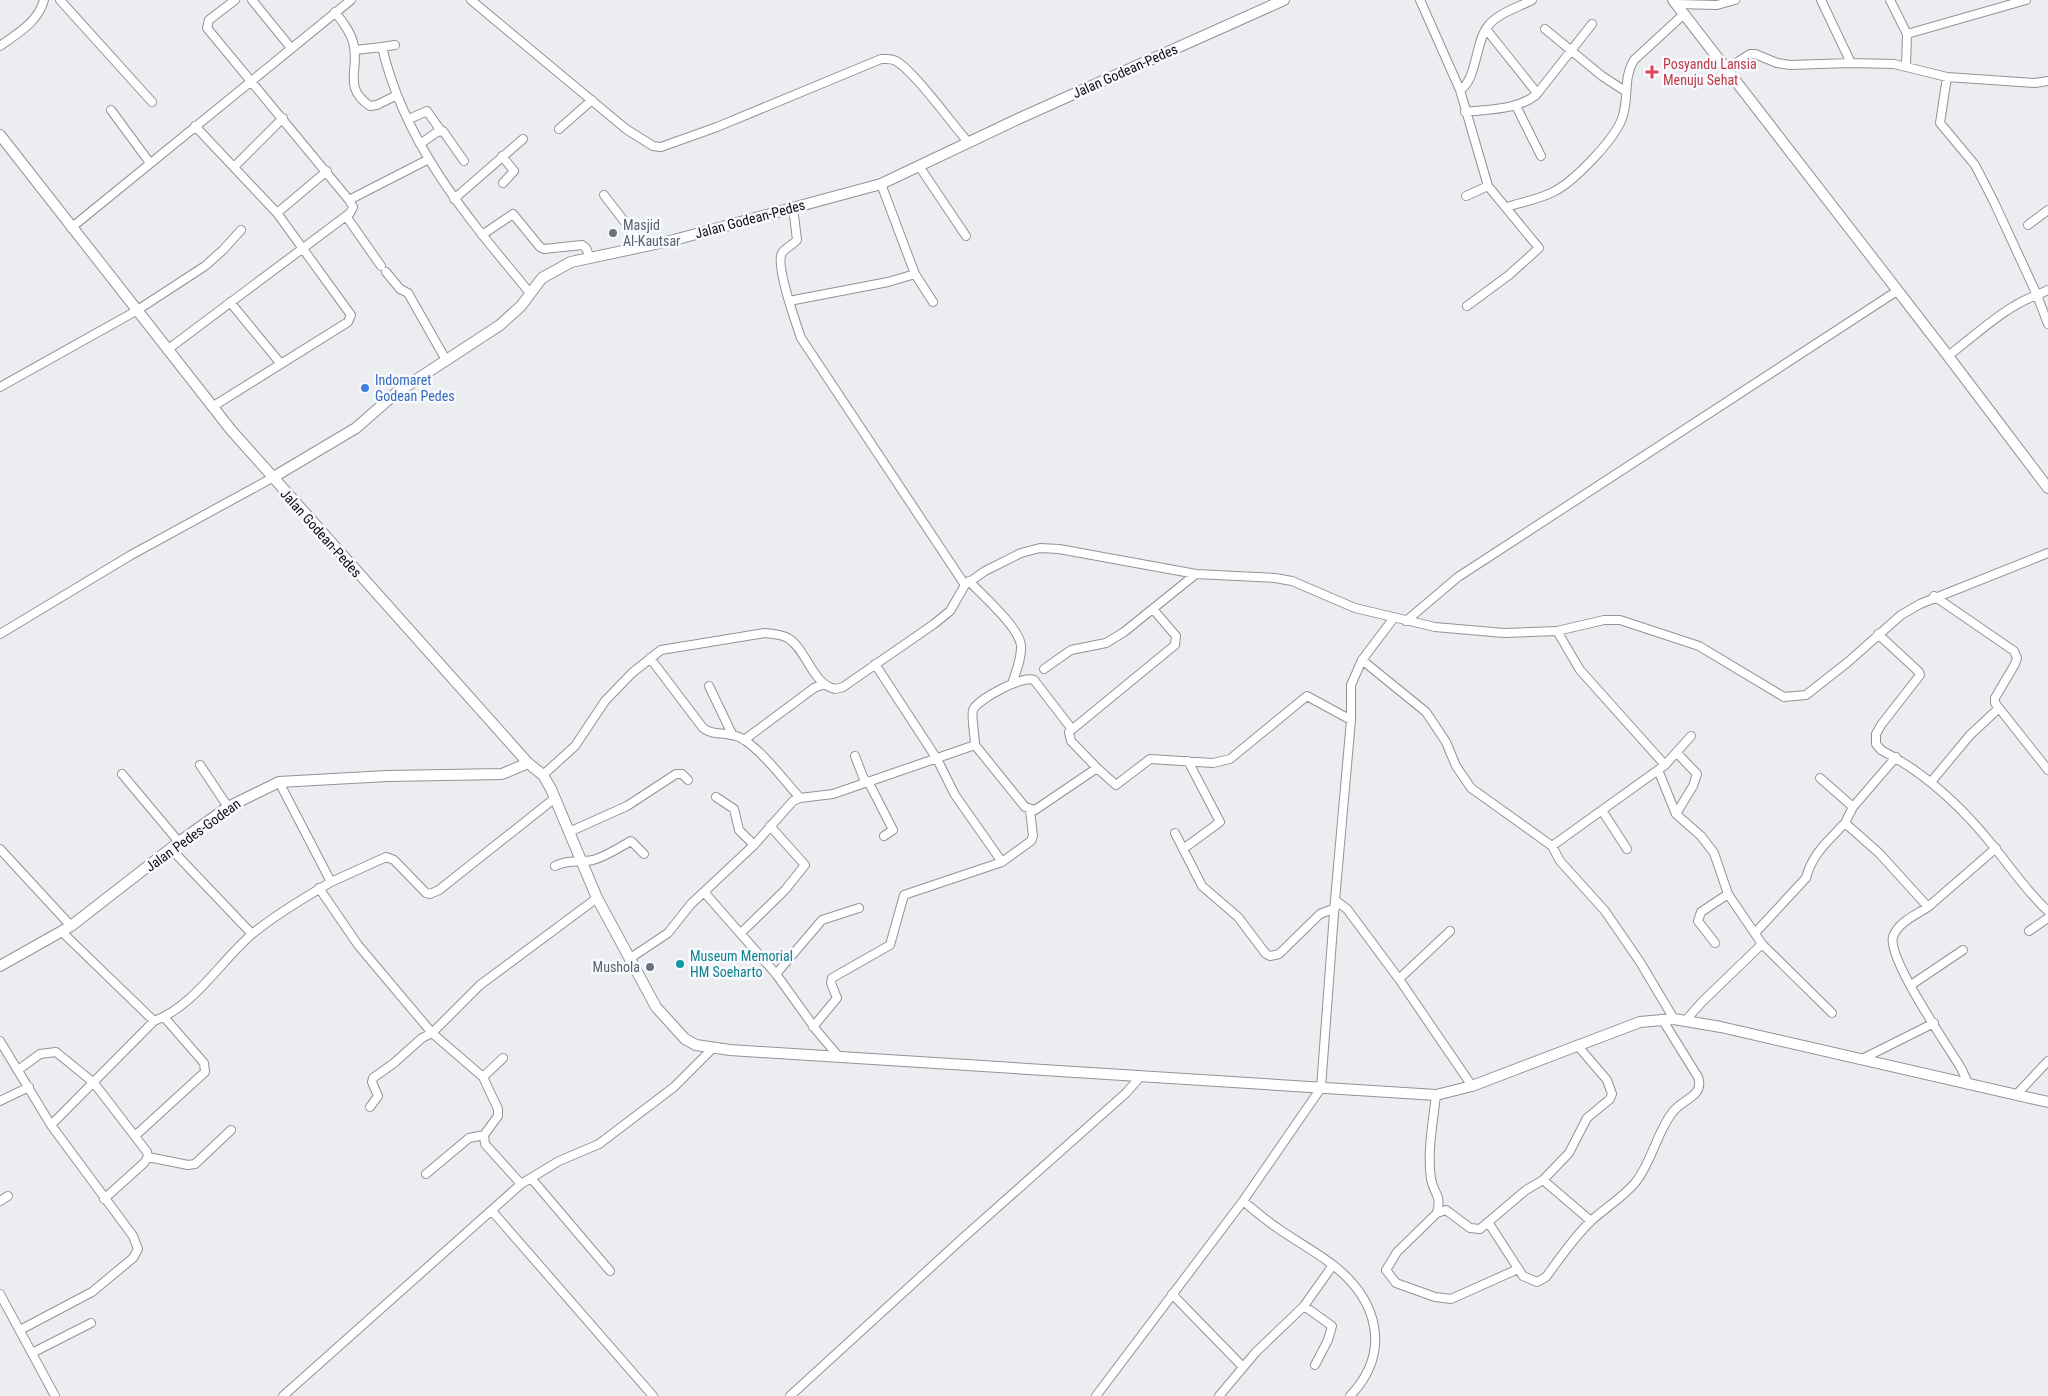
<svg xmlns="http://www.w3.org/2000/svg" width="2048" height="1396" font-family="'Roboto Condensed',sans-serif">
	<style>
		.lines { fill: none; stroke-linecap: round; stroke-linejoin: round }
		.street-casing { stroke: #919397; stroke-width: 10 }
		.secondary-casing { stroke: #919397; stroke-width: 12 }
		.street { stroke: #fff; stroke-width: 8 }
		.secondary { stroke: #fff; stroke-width: 10 }
		.health-dot { fill: #e0444e; stroke: #f8faff; stroke-width: 2 }
		.worship-dot { fill: #6b7280; stroke: #f8faff; stroke-width: 2 }
		.shop-dot { fill: #3f7fe0; stroke: #f8faff; stroke-width: 2 }
		.culture-dot { fill: #0f9aa8; stroke: #f8faff; stroke-width: 2 }
		.labels { text-anchor: middle; stroke-width: 5; stroke-linejoin: round; paint-order: stroke }
		.health-label { font-size: 14px; fill: #be3a42; stroke: #f8faff; text-anchor: start }
		.street-label { font-size: 14px; fill: #0e0f10; stroke: #f8faff }
		.worship-label { font-size: 14px; fill: #5b616d; stroke: #f8faff; text-anchor: start }
		.shop-label { font-size: 14px; fill: #366cbe; stroke: #f8faff; text-anchor: start }
		.culture-label { font-size: 14px; fill: #0d838f; stroke: #f8faff; text-anchor: start }
	</style>
	<rect width="100%" height="100%" fill="#ebedf1"/>
	<g class="lines">
		<defs>
			<path id="street" d="M60,0L152,102
				M235,0L209,20L207,28L349,200
				M252,0L291,48
				M471,0L626,129L653,146L661,147L717,127L881,59C887,59 891,58 896,61C915,72 952,124 968,142
				M1420,0L1460,90
				M1821,0L1851,63L1894,64L1947,77L2035,83L2048,81
				M1890,0L1907,34L2026,0
				M1676,4L1717,5L1735,0
				M335,12C342,21 350,31 353,42C361,69 341,86 370,106L377,105L397,95
				M1486,29L1537,93
				M1545,29L1602,76L1625,91
				M0,46C18,33 38,22 44,0
				M382,47L395,45
				M355,50L382,47C405,145 467,217 530,293
				M1906,66L1907,34
				M1727,69L1750,54H1755L1777,63L1790,65L1851,63
				M1947,77L1940,123L1975,165L1994,202L2037,295C2004,307 1976,335 1948,356
				M1516,106L1541,156
				M111,110L150,163
				M1465,112C1489,109 1517,110 1536,95L1592,24
				M409,119L427,111L441,131
				M195,126L277,213L351,315L348,322L212,407
				M559,129L592,100
				M420,144L437,132L443,131L464,161
				M502,156L514,171L503,183
				M919,166L966,236
				M234,167L283,118
				M881,184L915,274L933,302
				M604,195L644,247
				M1466,196L1488,186
				M454,199L523,139
				M793,207L797,240C793,245 786,247 782,253C775,265 796,323 801,338L965,585
				M1507,207C1522,202 1541,199 1555,191C1574,181 1618,137 1623,115C1629,96 1623,78 1634,60L1684,14
				M277,213L327,171
				M346,216L381,266
				M2028,225L2048,210
				M71,228L351,0
				M482,235L513,214L540,247L544,249L582,245L586,248L590,258
				M386,272L400,289L408,293L446,360
				M2048,290L2037,295L2048,324
				M789,301L888,282L915,274
				M230,302L281,364
				M1467,306L1509,275L1539,248L1488,186L1460,90C1477,80 1475,42 1488,26C1498,13 1519,7 1532,0
				M167,350L350,213L353,207L349,200L427,160
				M0,387L136,311L205,266L223,250L241,230
				M969,581C983,596 1018,626 1021,645C1022,658 1016,671 1012,684
				M1934,596L2014,651L2017,658L2015,664L1995,698V703L2048,770
				M1406,621L1458,577L1897,291
				M1557,631L1580,670L1665,765
				M0,634L131,555L272,478
				M1878,634L1919,672L1920,675L1881,725L1876,734V744L1881,750C1926,773 1963,808 1994,847C2012,869 2027,892 2048,911
				M650,658L703,728C714,737 727,730 743,739C763,752 784,780 800,798
				M1362,660L1426,712L1446,742L1456,766L1471,788L1552,846L1560,861L1605,911L1640,962L1674,1019
				M875,664L937,759L955,795L1002,862L1031,841L1033,836L1030,810
				M1044,669L1071,650L1106,643L1124,632L1196,574
				M709,686L732,734
				M744,740L814,688L824,684
				M975,745L1025,807L1035,810L1097,768L1116,785L1150,759L1213,763L1230,759L1307,696L1351,720
				M855,756L865,782
				M200,765L228,807
				M1097,768L1071,741L1069,732L1175,645L1176,636L1153,609
				M1658,770L1676,814L1701,836L1714,853L1728,894L1762,944L1832,1013
				M122,774L179,842
				M543,775L575,746L605,701L632,673L661,650L765,633C773,634 780,634 788,638C807,650 812,684 835,689L843,687L934,624L950,611L965,585L985,571L1021,553L1040,548L1059,549L1196,574L1275,578L1292,581L1355,608L1435,627L1504,633L1557,631L1604,620H1620L1699,646L1784,697L1806,695L1848,662L1901,615L1920,604L2048,553
				M1820,778L1853,807
				M868,781L893,830L884,836
				M1931,782L1970,735L1998,709
				M716,797L734,809L739,830L754,845
				M1603,812L1627,849
				M1676,814L1693,786L1697,774L1678,754
				M1845,823L1853,807L1896,757
				M569,832L627,806L676,774H682L688,780
				M1175,833L1202,886L1238,917L1266,954L1270,956L1279,954L1320,914L1335,908
				M1552,846L1665,765L1691,736
				M0,849L71,926
				M171,849L252,934
				M1183,849L1220,822L1188,761
				M555,866C567,859 579,863 593,860C607,856 618,848 631,841L644,854
				M331,882L386,857L394,860L426,893L430,894L439,890L555,798
				M319,888L358,945L432,1033L483,1077L498,1109V1116L484,1135L485,1144L521,1184
				M704,892L776,974L817,1031L839,1057
				M1335,900L1347,909L1399,979L1472,1086
				M1928,907C1916,915 1898,922 1893,937C1887,958 1947,1045 1961,1068L1969,1085
				M2029,931L2048,918
				M62,932L154,1021
				M741,933L785,890L805,865L770,826
				M1755,933L1806,878C1812,854 1829,840 1845,823L1879,853L1928,907L1996,848
				M1715,943L1698,921L1701,912L1728,894
				M629,959L668,933L691,904L754,845L793,801L800,798L833,794L975,745C975,737 971,715 973,710C978,699 1023,675 1034,680L1071,728
				M776,974L822,920L859,908
				M1399,979L1450,931
				M1911,985L1963,950
				M1686,1020L1702,1002L1762,944
				M813,1027L837,998L831,983L832,978L890,945L904,895L1002,862
				M0,1041L51,1125L133,1236L138,1249L133,1258L92,1292L20,1330
				M1860,1060L1934,1023
				M18,1070L40,1054L56,1052L94,1083L147,1152L148,1157L144,1163L104,1199
				M483,1077L503,1058
				M2017,1094L2048,1061
				M1436,1095C1433,1122 1427,1152 1431,1179C1434,1195 1442,1194 1437,1213
				M0,1101L29,1087
				M370,1107L378,1096L372,1082L373,1078L394,1063L422,1038L432,1033L480,985L597,898
				M51,1125L154,1021C194,1006 220,962 251,935C272,917 307,896 331,882L279,782
				M136,1135L205,1072L204,1063L164,1017
				M148,1157L188,1165L195,1164L231,1130
				M426,1174L469,1138L484,1135
				M531,1178L610,1271
				M1543,1180L1591,1221
				M0,1201L8,1196
				M1243,1201C1254,1210 1264,1219 1276,1227C1294,1240 1315,1251 1333,1265C1378,1300 1392,1352 1350,1396
				M492,1211L653,1396
				M1488,1222L1523,1276L1537,1282L1546,1277C1560,1258 1574,1237 1591,1221C1605,1208 1622,1198 1635,1183C1652,1162 1656,1134 1672,1113C1681,1099 1705,1097 1698,1077L1662,1019
				M1518,1269L1451,1299L1435,1297L1396,1283L1386,1270L1397,1252L1437,1213L1446,1210L1470,1228L1480,1229L1526,1190L1543,1180L1569,1153L1587,1118L1610,1099L1612,1094L1607,1080L1577,1045
				M0,1294L55,1396
				M1172,1294L1243,1367
				M1304,1306L1332,1326L1328,1340L1315,1365
				M32,1353L91,1323
				M283,1396L521,1184L559,1161L599,1144L674,1087L713,1048
				M790,1396L964,1237L1126,1093L1141,1076
				M1096,1396L1243,1201L1321,1088L1335,900L1351,720V685L1362,660L1393,619
				M1219,1396L1256,1352L1304,1306L1333,1265"/>
			<path id="secondary" d="M1673,0L1942,348L2048,488
				M0,135L231,430L528,763L543,775L551,789L597,898L656,1007L685,1039L696,1045L730,1050L1436,1095L1472,1086L1640,1022L1674,1019L1721,1027L2048,1102
				M272,478L356,428L396,393L500,325L521,306L542,278L571,262L674,240L881,184L1020,118L1284,0
				M0,966L71,926L179,842L228,807L279,782L387,776L502,774L528,763"/>
		</defs>
		<use href="#street" class="street-casing"/>
		<use href="#secondary" class="secondary-casing"/>
		<use href="#street" class="street"/>
		<use href="#secondary" class="secondary"/>
	</g>
	<path class="health-dot" d="M1649.5 64.5h5v5h5v5h-5v5h-5v-5h-5v-5h5z"/>
	<g class="worship-dot">
		<circle cx="613" cy="233" r="5"/>
		<circle cx="650" cy="967" r="5"/>
	</g>
	<circle class="shop-dot" cx="365" cy="388" r="5"/>
	<circle class="culture-dot" cx="680" cy="964" r="5"/>
	<g class="labels">
		<g class="health-label">
			<text x="1663" y="69">Posyandu Lansia<tspan x="1663" dy="16">Menuju Sehat</tspan></text>
		</g>
		<g class="street-label">
			<text transform="translate(1125 71) rotate(-24)" y="5">Jalan Godean-Pedes</text>
			<text transform="translate(750 219) rotate(-15)" y="5">Jalan Godean-Pedes</text>
			<text transform="translate(321 533) rotate(48)" y="5">Jalan Godean-Pedes</text>
			<text transform="translate(193 835) rotate(-36)" y="5">Jalan Pedes-Godean</text>
		</g>
		<g class="worship-label">
			<text x="623" y="230">Masjid<tspan x="623" dy="16">Al-Kautsar</tspan></text>
			<text x="640" y="972" text-anchor="end">Mushola</text>
		</g>
		<g class="shop-label">
			<text x="375" y="385">Indomaret<tspan x="375" dy="16">Godean Pedes</tspan></text>
		</g>
		<g class="culture-label">
			<text x="690" y="961">Museum Memorial<tspan x="690" dy="16">HM Soeharto</tspan></text>
		</g>
	</g>
</svg>
